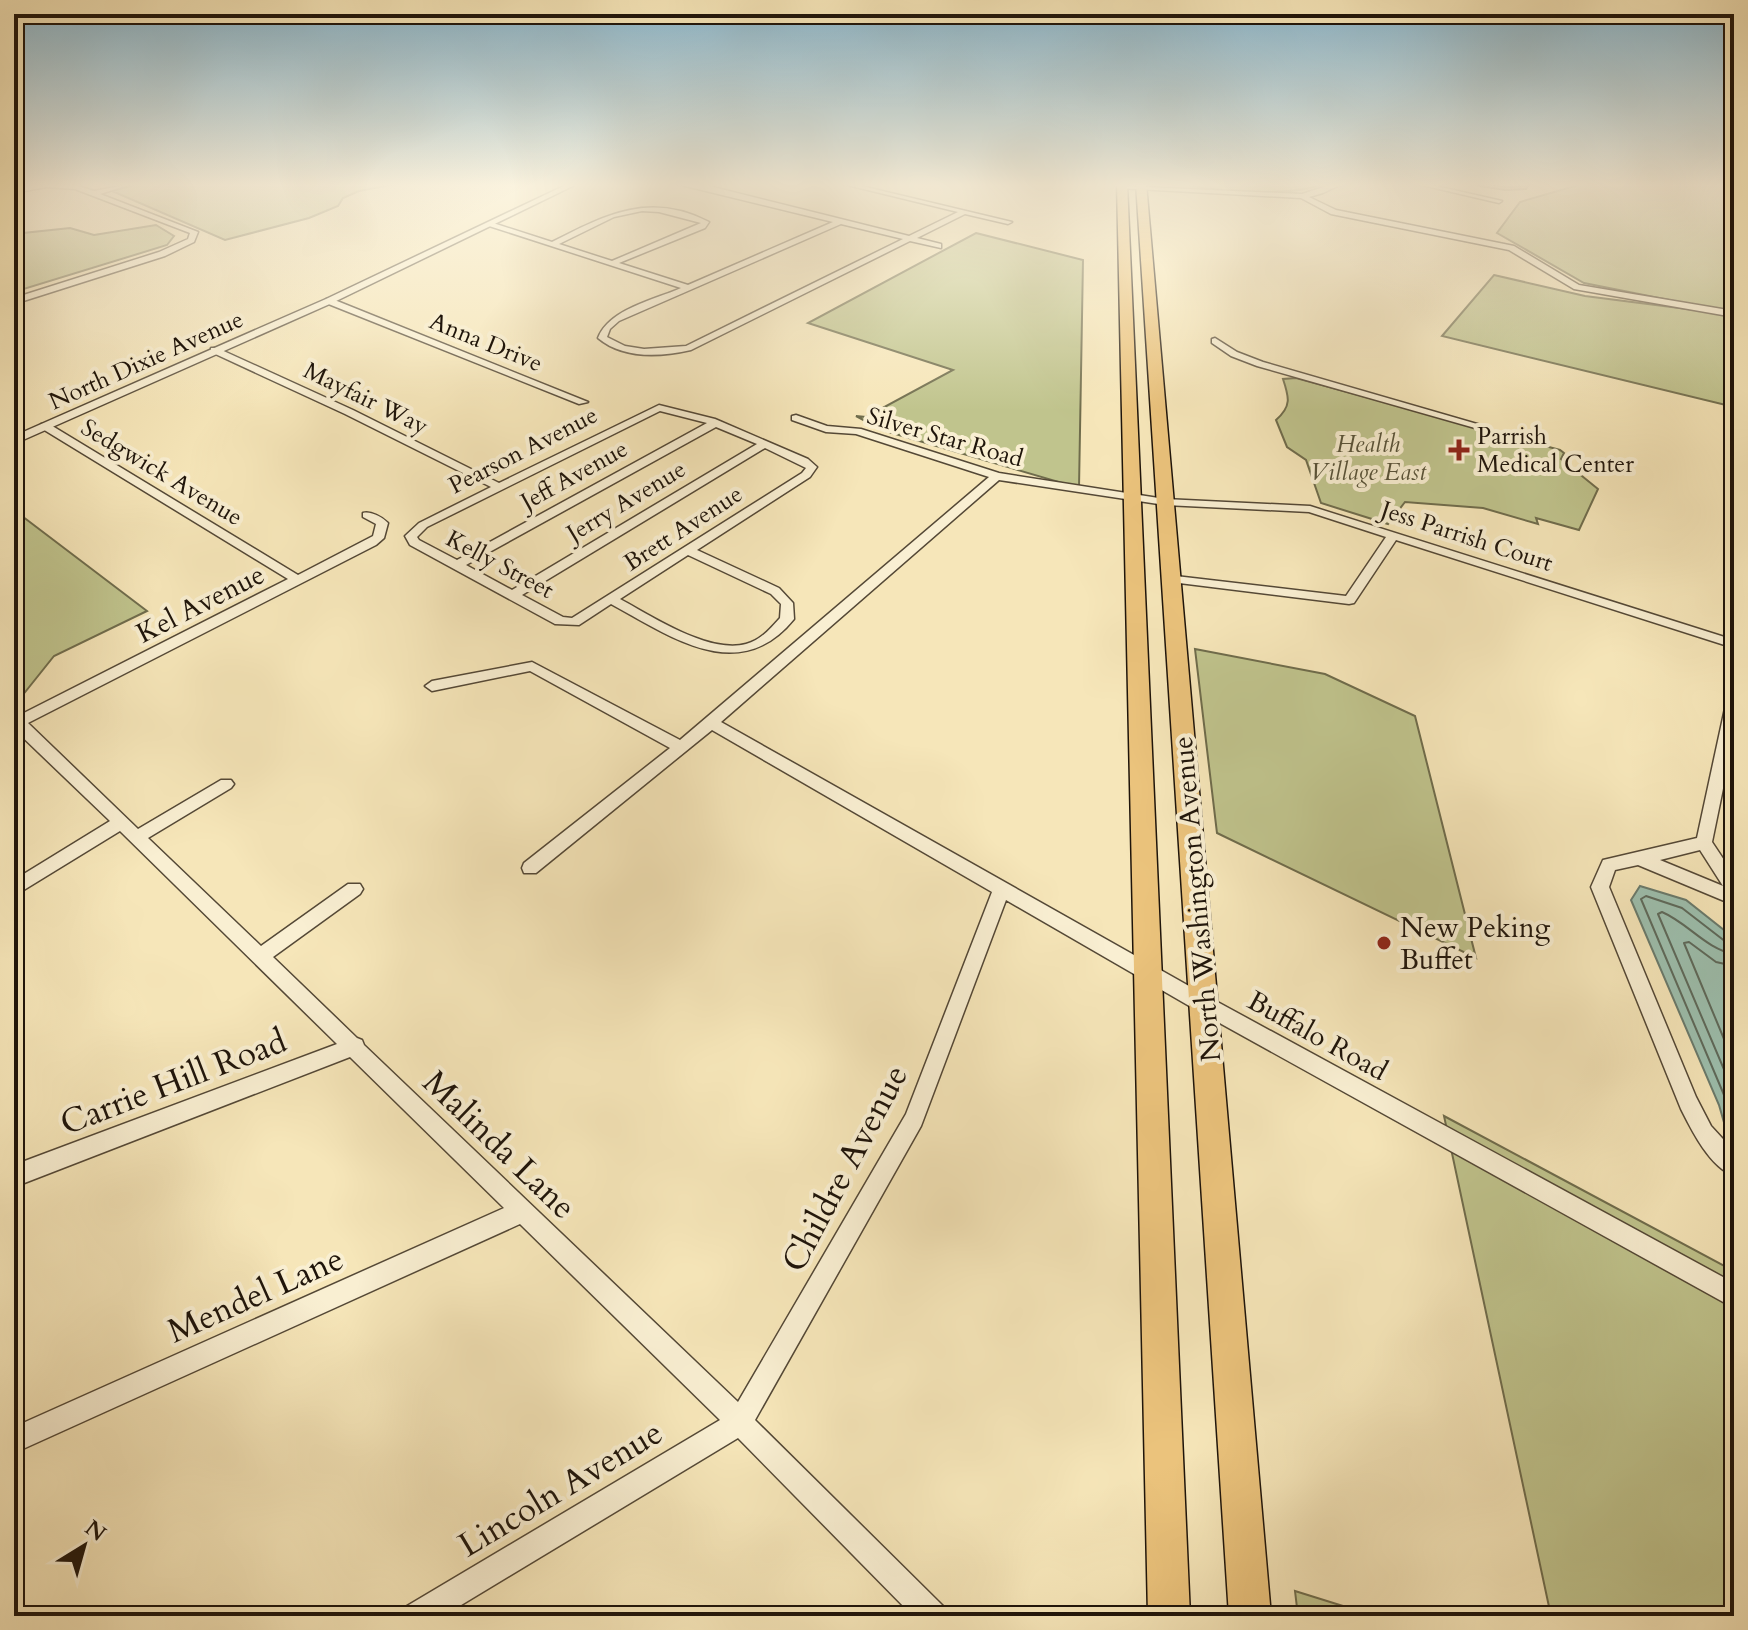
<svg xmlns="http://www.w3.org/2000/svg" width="1748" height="1630" font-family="Cardo,serif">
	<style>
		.green { fill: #c0c48d; stroke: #6f6c4c; stroke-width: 2 }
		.water { fill: #9dc0af; stroke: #6a7b6d; stroke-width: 2 }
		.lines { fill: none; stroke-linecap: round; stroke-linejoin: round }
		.shore { stroke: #5e6a5c; stroke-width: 2 }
		.minor-casing { stroke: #544836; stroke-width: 3 }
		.tertiary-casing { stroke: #544836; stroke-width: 3 }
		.primary-casing { stroke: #1e140a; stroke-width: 3 }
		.minor { fill: #f9efd2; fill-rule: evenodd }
		.tertiary { fill: #f9efd2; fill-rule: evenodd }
		.primary { fill: #ebc37c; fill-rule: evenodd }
		.wall { fill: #c5967a; stroke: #1e140a; stroke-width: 2 }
		.building { fill: #e5af8e; stroke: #1e140a; stroke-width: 2 }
		.poi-dot { fill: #8f2418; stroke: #f9efd2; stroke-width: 3 }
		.labels { text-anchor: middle; stroke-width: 8; stroke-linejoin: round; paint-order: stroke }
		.far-street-label { font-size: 24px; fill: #1e140a; stroke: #f9efd2 }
		.far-poi-label { font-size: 24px; fill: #1e140a; stroke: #f9efd2; text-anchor: start }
		.far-park-label { font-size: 24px; font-style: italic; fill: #575238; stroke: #f9efd2 }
		.street-label { font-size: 28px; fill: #1e140a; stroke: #f9efd2 }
		.poi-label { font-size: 28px; fill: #1e140a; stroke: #f9efd2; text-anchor: start }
		.near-street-label { font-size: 34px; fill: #1e140a; stroke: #f9efd2 }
	</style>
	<rect width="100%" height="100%" fill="#f6e6b9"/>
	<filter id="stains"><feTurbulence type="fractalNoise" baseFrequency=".0025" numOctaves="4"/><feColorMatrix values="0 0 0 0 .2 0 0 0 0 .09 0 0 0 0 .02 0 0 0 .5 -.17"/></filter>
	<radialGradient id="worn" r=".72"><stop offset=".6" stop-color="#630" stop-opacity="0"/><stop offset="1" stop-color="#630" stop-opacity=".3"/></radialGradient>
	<path class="green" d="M143,183H401L359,191L343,198L338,206L309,218L225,240L112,191Z
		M1182,183H1325C1293,197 1215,193 1182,183Z
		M1585,183H1734V313L1584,283L1497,233L1520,202Z
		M156,225L174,236L167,245L14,292V234L70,228L94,235Z
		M976,233L1083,260L1079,488L882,430L856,416L866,417L953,370L808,323Z
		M1494,275L1585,296L1734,315V407L1442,336Z
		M1296,378L1560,450L1564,453L1561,459L1598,489L1579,530L1536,518L1538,524L1483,508L1405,502L1388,524L1321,503L1306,460L1287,447L1276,420C1292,406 1289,397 1283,379Z
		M14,510L147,611L54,656L14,706Z
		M1195,649L1325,674L1415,716L1476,958L1217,833Z
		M1444,1116L1734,1271V1616H1551Z
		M1295,1591L1375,1616H1298Z"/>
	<path class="water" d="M1640,886L1686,900L1734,938V1141L1729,1140L1719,1105L1631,900Z"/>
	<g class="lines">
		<path class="shore" d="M1734,944L1726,942L1682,908L1646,896L1641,899L1727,1102L1734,1129
			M1734,954C1706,949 1688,923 1662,912L1658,914L1734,1093
			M1734,966L1716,962L1689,942L1684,943L1734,1063"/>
		<defs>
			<path id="minor" d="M46,183H69L94,191L135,183L100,194L198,232L194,242L165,256L14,304V298L159,252L188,239L190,233L75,189L46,187L14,193V189Z
				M673,183L709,186L909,236L958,212L839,183H849L1012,222L1008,224L965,214L917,238L941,244V248L910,241L691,350C660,357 623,359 598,338C609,309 654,300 681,288L486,225L493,223L552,242C605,215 650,191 709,222L705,228L619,263L688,285L833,222ZM642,211L659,212L701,223L612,261L559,244L614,217ZM841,224L903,239L686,346L644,349L625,346L607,337L610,329L619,321Z
				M1336,183H1344L1323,193L1309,197L1336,210L1514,246L1579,285L1734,311V317L1574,289L1509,250L1331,214L1301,198L1119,188L1122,186L1302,194Z
				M1413,183H1423L1502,201L1499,203Z
				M326,299H332L588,402L579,404L326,303Z
				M1215,338L1237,352L1263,362L1484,426L1475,428L1257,366L1231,356L1212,343V339Z
				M211,348H217L353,410L499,483L659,405L715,419L808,459L817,467L810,477L697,550L779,588L793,603L794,619C739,687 670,636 611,604L579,625L555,624L410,545L405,536L419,523L491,487L345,414L211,352ZM660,411L707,423L457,560L419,540L417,537L427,527ZM716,427L757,444L512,590L466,565ZM765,448L806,468L802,473L572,618L563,617L522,595ZM688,555L771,594L781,604L780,618C770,629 761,640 746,644C708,654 652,616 620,599Z
				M796,415L827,426L861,429L999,473L1165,499L1310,506L1734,640V648L1396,540L1354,603L1349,604L1171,582L1165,578L1167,575L1346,596L1386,537L1309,512L1165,505L999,480L721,722L1212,999L1734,1283V1308L1198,1011L1006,900L921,1126L755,1420L943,1606L947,1616H913L738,1438L443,1616H403L407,1606L720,1420L520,1224L14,1453V1427L504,1208L350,1057L14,1187V1165L337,1044L120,831L14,896V880L110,821L14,729V718L288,579L41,428V424H49L298,575L373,536L376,524L363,517V513C371,511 382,517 388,523L384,538L376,545L28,723L138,829L221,780H231L234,784L231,788L148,838L261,946L348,884H360L363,889L360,894L273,957L357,1038L362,1040L364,1045L738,1402L906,1114L992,892L712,730L536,873H524L522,868L524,863L670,748L530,671L432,691L425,686L432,681L532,662L680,740L989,477L856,434L826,432L792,420V416Z
				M1734,694V735L1712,842L1734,875V905L1638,865L1615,870L1609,887L1696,1097L1711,1126L1734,1151V1176C1710,1167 1692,1131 1681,1109L1591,887L1603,860L1697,838L1727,699ZM1700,850L1723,886L1660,860Z"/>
			<path id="tertiary" d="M570,183H579L332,303L14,444V436L326,299Z"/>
			<path id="primary" d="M1117,183H1127L1190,1616H1148Z
				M1136,183H1146L1271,1616H1229Z"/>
		</defs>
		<use href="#minor" class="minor-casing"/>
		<use href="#tertiary" class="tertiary-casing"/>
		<use href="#primary" class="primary-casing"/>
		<use href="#minor" class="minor"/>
		<use href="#tertiary" class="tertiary"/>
		<use href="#primary" class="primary"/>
	</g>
	<path class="wall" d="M1462,183H1530L1526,189L1505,190Z"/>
	<path class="building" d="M1482,183H1530L1528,186L1506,187Z"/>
	<linearGradient id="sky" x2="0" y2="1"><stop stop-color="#8ab9d1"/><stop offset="0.45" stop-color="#fbf4e0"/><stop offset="1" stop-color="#fbf4e0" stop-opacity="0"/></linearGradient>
	<rect width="1748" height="411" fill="url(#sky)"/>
	<g class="poi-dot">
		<path d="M1455 438h8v8h8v8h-8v8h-8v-8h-8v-8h8z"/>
		<circle cx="1384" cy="943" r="8"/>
	</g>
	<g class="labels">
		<g class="far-street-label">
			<text transform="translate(486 342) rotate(22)" y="8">Anna Drive</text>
			<text transform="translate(146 360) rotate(-24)" y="8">North Dixie Avenue</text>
			<text transform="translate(366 398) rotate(26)" y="8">Mayfair Way</text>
			<text transform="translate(945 437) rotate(16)" y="8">Silver Star Road</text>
			<text transform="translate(523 450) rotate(-27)" y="8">Pearson Avenue</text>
			<text transform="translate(162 472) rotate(31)" y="8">Sedgwick Avenue</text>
			<text transform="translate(574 475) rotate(-29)" y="8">Jeff Avenue</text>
			<text transform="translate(626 501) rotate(-31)" y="8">Jerry Avenue</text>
			<text transform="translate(683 528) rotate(-33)" y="8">Brett Avenue</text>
			<text transform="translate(1467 536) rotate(18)" y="8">Jess Parrish Court</text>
			<text transform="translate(500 564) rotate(28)" y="8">Kelly Street</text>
		</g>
		<g class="far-poi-label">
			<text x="1477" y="444">Parrish<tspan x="1477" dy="28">Medical Center</tspan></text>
		</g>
		<g class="far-park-label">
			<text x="1368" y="452">Health<tspan x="1368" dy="28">Village East</tspan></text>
		</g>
		<g class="street-label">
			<text transform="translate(200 603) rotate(-27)" y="10">Kel Avenue</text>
			<text transform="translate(1196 899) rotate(-95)" y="10">North Washington Avenue</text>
			<text transform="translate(1318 1035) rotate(29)" y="10">Buffalo Road</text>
		</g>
		<g class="poi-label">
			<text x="1400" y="937">New Peking<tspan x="1400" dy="32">Buffet</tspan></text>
		</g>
		<g class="near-street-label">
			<text transform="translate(173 1081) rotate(-21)" y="12">Carrie Hill Road</text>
			<text transform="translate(500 1144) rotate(44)" y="12">Malinda Lane</text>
			<text transform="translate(844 1168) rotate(-62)" y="12">Childre Avenue</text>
			<text transform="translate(255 1294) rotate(-24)" y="12">Mendel Lane</text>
			<text transform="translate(560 1488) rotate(-31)" y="12">Lincoln Avenue</text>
		</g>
	</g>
	<rect width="1748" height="1630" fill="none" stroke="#f6e6b9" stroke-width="48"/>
	<rect x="16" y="16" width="1716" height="1598" fill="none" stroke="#1e140a" stroke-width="4"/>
	<rect x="24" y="24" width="1700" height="1582" fill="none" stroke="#1e140a" stroke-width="2"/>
	<g transform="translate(84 1546) rotate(37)" stroke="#f9efd2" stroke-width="6" paint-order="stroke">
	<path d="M0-6L14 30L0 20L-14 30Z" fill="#1e140a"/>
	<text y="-12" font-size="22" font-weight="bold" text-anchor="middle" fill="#1e140a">N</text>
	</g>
	<rect width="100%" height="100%" filter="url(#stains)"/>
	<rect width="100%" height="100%" fill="url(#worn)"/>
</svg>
